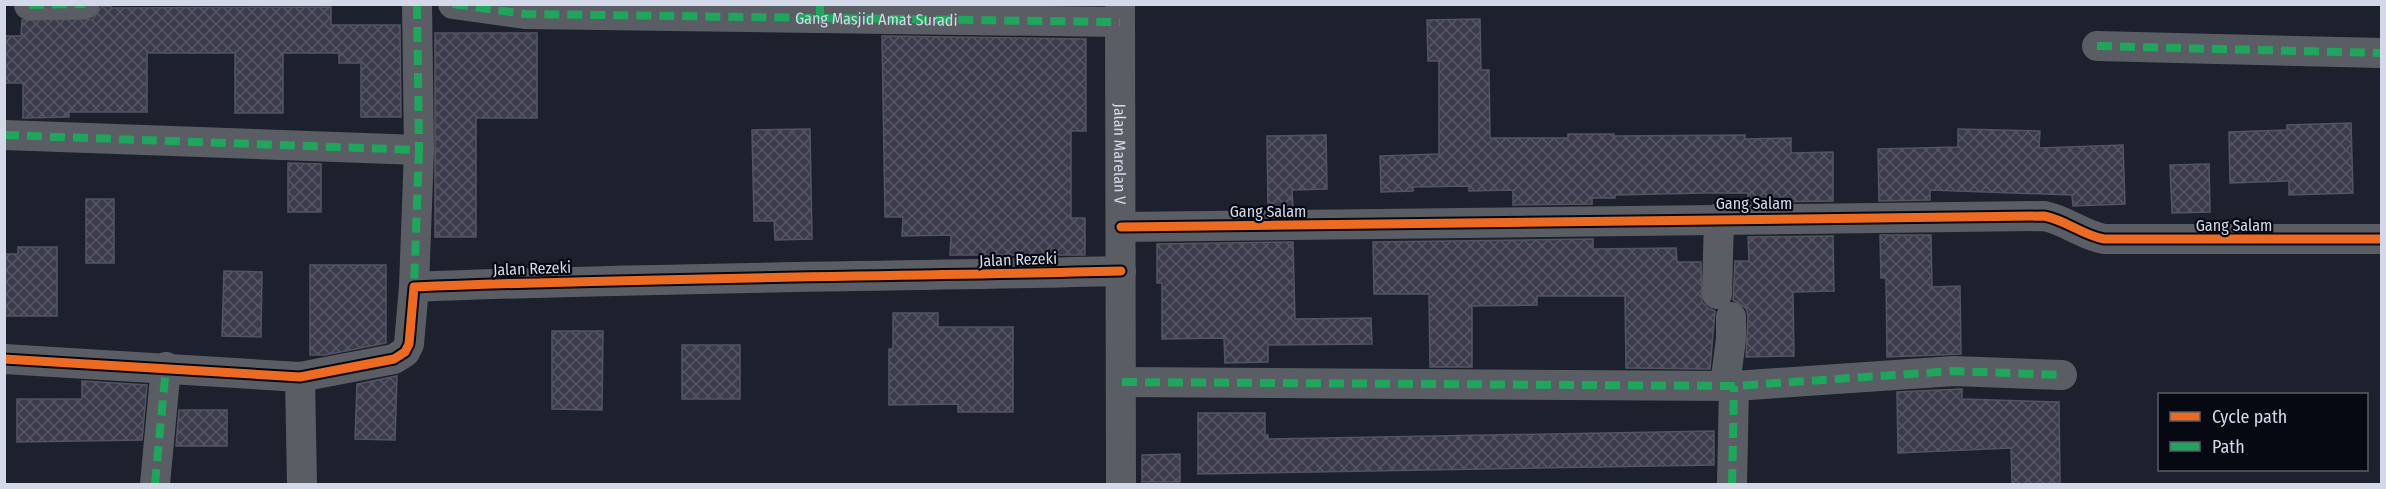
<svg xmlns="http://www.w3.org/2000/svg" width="2386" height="489" font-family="'Fira Sans Condensed',sans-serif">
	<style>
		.building { fill: url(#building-cross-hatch); stroke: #535460; stroke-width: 1.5 }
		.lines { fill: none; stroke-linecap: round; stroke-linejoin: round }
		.minor { stroke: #5a5e64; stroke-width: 30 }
		.quiet { stroke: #20a55d; stroke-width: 8; stroke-dasharray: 15 8; stroke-linecap: butt }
		.cycleway-casing { stroke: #060812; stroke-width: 13 }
		.cycleway { stroke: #ed6a23; stroke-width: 9 }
		.labels { text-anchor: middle; stroke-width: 4.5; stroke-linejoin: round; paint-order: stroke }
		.street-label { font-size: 16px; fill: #d4d9e9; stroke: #060812 }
	</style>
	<defs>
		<pattern id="building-cross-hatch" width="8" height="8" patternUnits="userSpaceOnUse" patternTransform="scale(1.5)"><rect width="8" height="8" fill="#3c3b4c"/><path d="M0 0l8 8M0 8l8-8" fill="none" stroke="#575766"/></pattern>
	</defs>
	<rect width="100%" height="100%" fill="#1d212e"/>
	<path class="building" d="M102,6H111V8L331,7V25H400L401,117H361V63H339V53H283V113H235V53H147V112H69V117L23,118V83H4V36H21L22,20L93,19Z
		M1480,19L1481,70H1489L1490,138H1568V134H1614V136L1745,135V139L1791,138V153L1833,152V201L1748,202V193H1703L1615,195V198H1592V204L1513,205V190L1469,191V186L1413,187V191L1381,192L1380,156L1439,154V61H1428L1427,20Z
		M435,33H537V118H476V237H435Z
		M882,36L1086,39V131H1071V218H1085V255H950L951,235L902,236L903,217H885Z
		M2351,123L2353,193L2289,195V181L2230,183L2229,132L2287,130V125Z
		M810,129L812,239L775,240L774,221H754L752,130Z
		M1958,129L2040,131L2039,148L2123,145L2125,204L2073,206L2072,195L1930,190V200L1879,201L1878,149L1958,147Z
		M1326,135L1327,189L1292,190L1293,208H1268L1267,136Z
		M288,163L321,164V212H288Z
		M2209,164L2210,212L2172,213L2170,165Z
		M86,199H114V263H86Z
		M1880,235H1931L1932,287L1960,286L1961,354L1887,357L1886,278H1881Z
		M1833,236L1834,291L1793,292L1794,356L1746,357L1748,316L1746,308L1733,300L1735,261H1749L1748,237Z
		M1593,239V249L1676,248L1677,262H1701L1702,302L1708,308L1715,311L1710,369L1626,368L1625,296H1537V305L1472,306V367H1430L1429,294H1374L1373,242Z
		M1293,242L1295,319L1371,318L1372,344L1268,345V362L1225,363L1224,338L1162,339V283H1157V244Z
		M18,247H57V316H4V254H18Z
		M310,265H386V343L325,355H310Z
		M224,271L262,272L261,337L222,336Z
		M893,313H938V327H1013V412H958V404L889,405V349H893Z
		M552,331H603L602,410L552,409Z
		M682,345H740V399H682Z
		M397,376L395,440L355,439L357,384Z
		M82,381L147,385L142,440L17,442V399H82Z
		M1962,389V399L2059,402L2060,483L2012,484L2011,448L1898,453L1897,392Z
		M179,410H227V446H176Z
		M1198,413H1265V435H1268V439L1714,431V465L1198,474Z
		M1180,454V482H1142V455Z"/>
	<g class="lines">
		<g class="minor">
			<path d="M417,4L419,150"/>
			<path d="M453,4L525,14L1120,22"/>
			<path id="s1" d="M1120,4L1121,484"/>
			<path d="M29,5L85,4"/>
			<path d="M2097,46L2382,53"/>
			<path d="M4,135L419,150L414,287"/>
			<path d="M1121,227L2044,216C2066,220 2082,235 2104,239H2382"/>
			<path d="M1717,294L1719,218"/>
			<path d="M4,359L300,377L394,359L405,352L409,344L414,287C650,277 885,277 1121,271"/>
			<path d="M300,377L302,484"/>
			<path d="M1122,382L1734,386L1954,371L2062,375"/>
			<path d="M1725,385L1731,339V317"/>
			<path d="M155,484L166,367"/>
			<path d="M1732,484L1734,386"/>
		</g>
		<g class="quiet">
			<path d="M417,4L419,150"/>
			<path id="s2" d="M453,4L525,14L1120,22"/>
			<path d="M820,4V19"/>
			<path d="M29,5L85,4"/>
			<path d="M2097,46L2382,53"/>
			<path d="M4,135L419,150L414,287"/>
			<path d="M1122,382L1734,386L1954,371L2062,375"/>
			<path d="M155,484L166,367"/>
			<path d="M1732,484L1734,386"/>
		</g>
		<defs>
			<path id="cycleway" d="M1121,227L2044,216C2066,220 2082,235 2104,239H2382
				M4,359L300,377L394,359L405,352L409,344L414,287C650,277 885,277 1121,271"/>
		</defs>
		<use href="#cycleway" class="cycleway-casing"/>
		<use href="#cycleway" class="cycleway"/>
	</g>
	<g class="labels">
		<g class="street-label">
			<text dy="6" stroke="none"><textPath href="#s2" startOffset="424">Gang Masjid Amat Suradi</textPath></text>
			<text dy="6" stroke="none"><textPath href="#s1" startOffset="150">Jalan Marelan V</textPath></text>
			<text x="1754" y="209">Gang Salam</text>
			<text x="1268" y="217">Gang Salam</text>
			<text x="2234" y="231">Gang Salam</text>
			<text transform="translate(1018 259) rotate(-2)" y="6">Jalan Rezeki</text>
			<text transform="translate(532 268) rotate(-2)" y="6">Jalan Rezeki</text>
		</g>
	</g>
	<rect width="2386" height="489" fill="none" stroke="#d4d9e9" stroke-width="12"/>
	<rect x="2158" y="393" width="210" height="78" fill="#060812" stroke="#585c68" stroke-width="1.5"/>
	<rect x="2170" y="412" width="30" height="9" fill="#ed6a23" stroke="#585c68" stroke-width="1.5"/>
	<text x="2212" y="423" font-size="18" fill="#d4d9e9">Cycle path</text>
	<rect x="2170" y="442" width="30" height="9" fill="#20a55d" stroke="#585c68" stroke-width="1.5"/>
	<text x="2212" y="453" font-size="18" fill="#d4d9e9">Path</text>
</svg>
